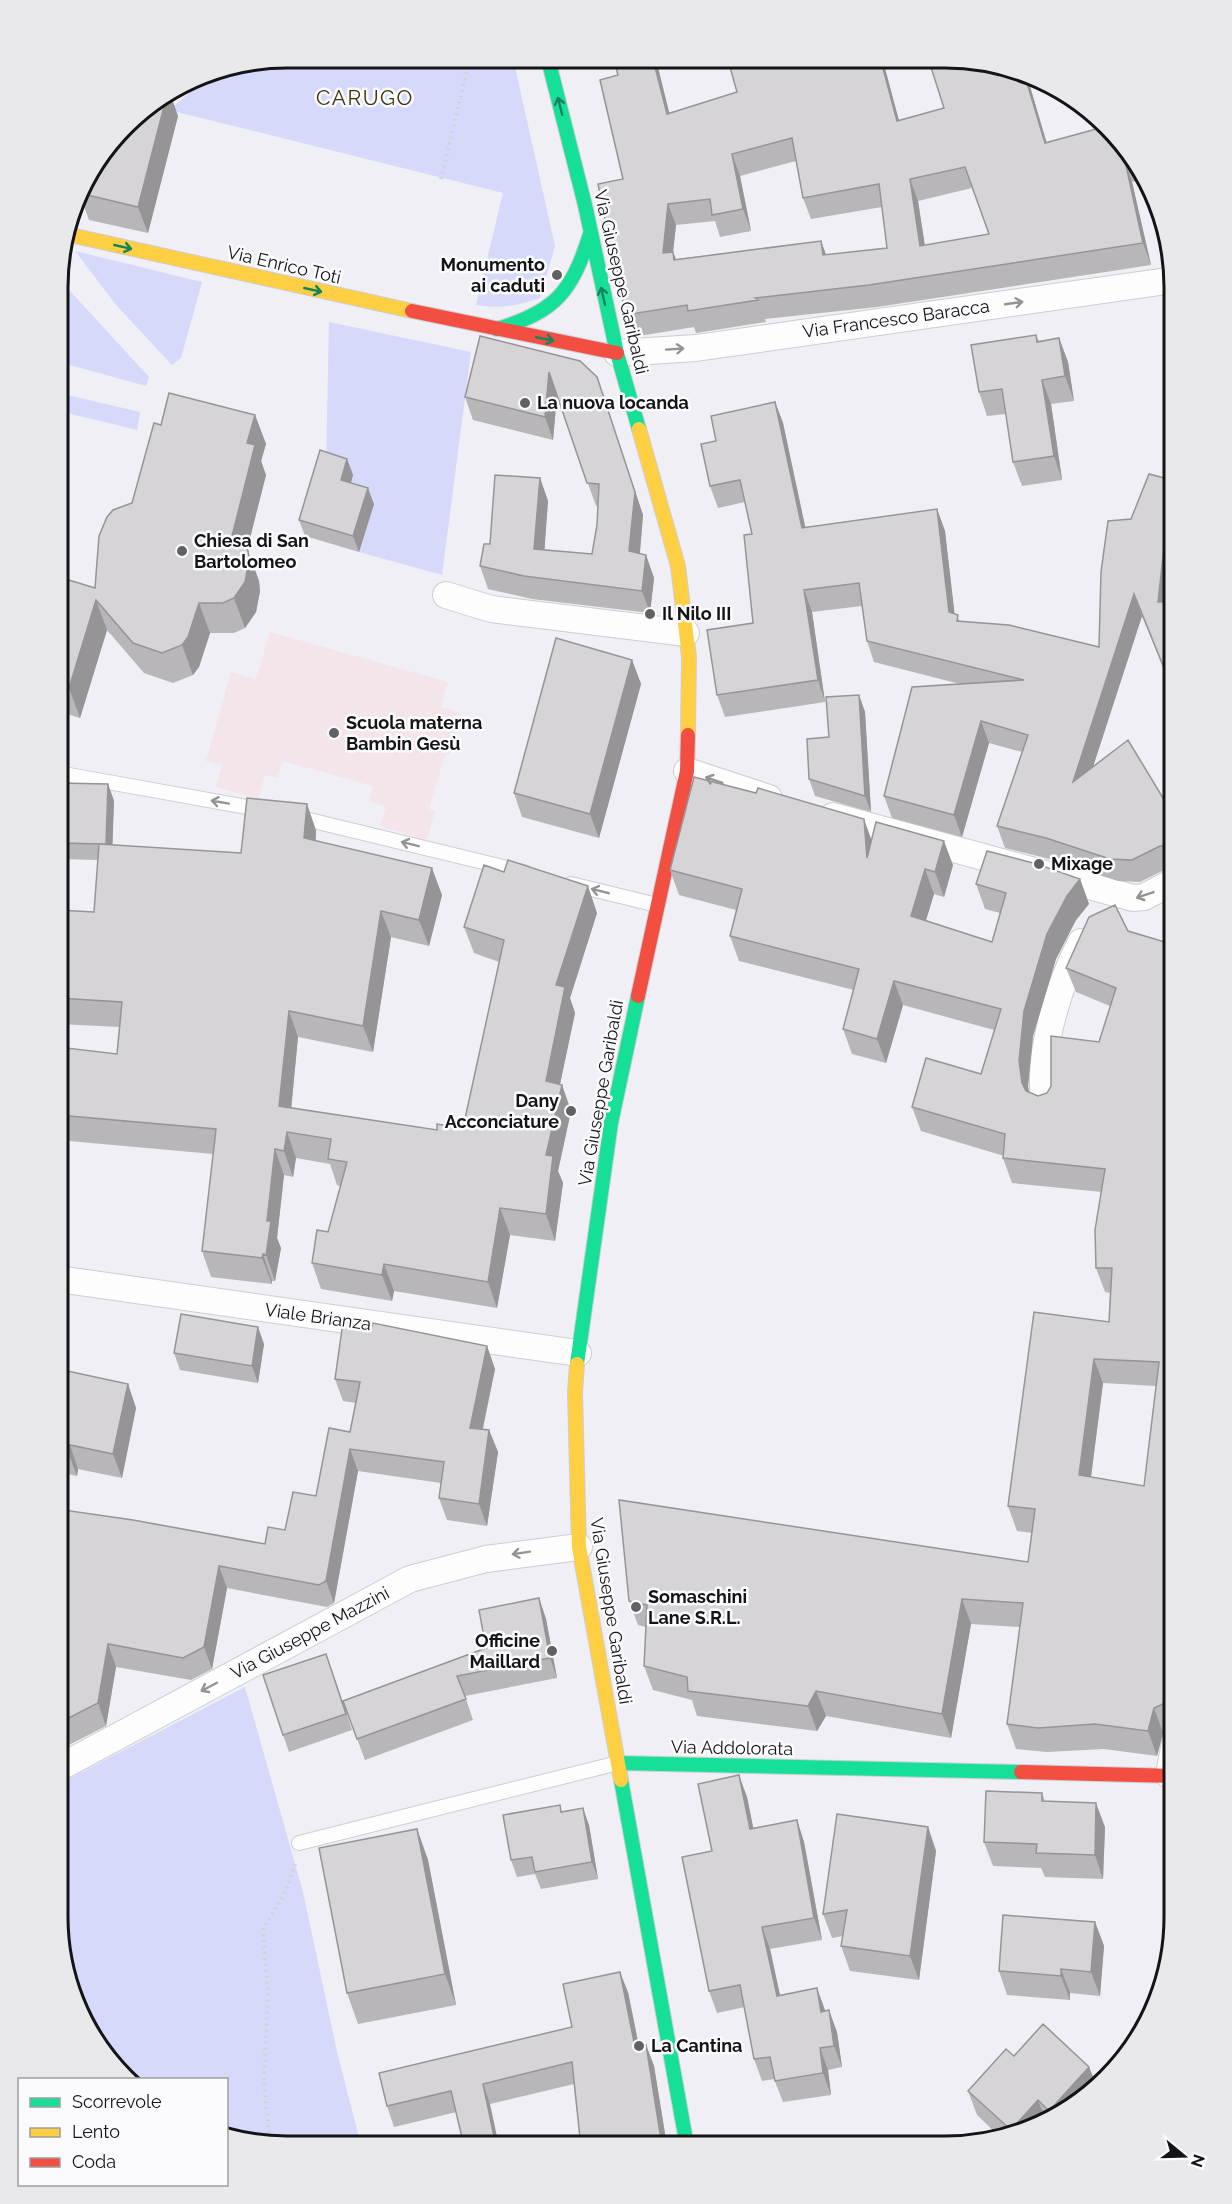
<svg xmlns="http://www.w3.org/2000/svg" width="1232" height="2204" font-family="Raleway,sans-serif">
	<style>
		.education { fill: #f3e5e9 }
		.green { fill: #d6d9fa }
		.lines { fill: none; stroke-linecap: round; stroke-linejoin: round }
		.lane-casing { stroke: #cdcdd2; stroke-width: 16 }
		.street-casing { stroke: #cdcdd2; stroke-width: 28 }
		.fast-casing { stroke: #cdcdd2; stroke-width: 16 }
		.slow-casing { stroke: #cdcdd2; stroke-width: 16 }
		.jam-casing { stroke: #cdcdd2; stroke-width: 16 }
		.path { stroke: #d0d1d2; stroke-width: 4; stroke-dasharray: 1.5 4.5; stroke-linecap: butt }
		.lane { stroke: #fdfdfe; stroke-width: 14 }
		.street { stroke: #fdfdfe; stroke-width: 26 }
		.fast { stroke: #16e098; stroke-width: 14 }
		.slow { stroke: #ffcf43; stroke-width: 14 }
		.jam { stroke: #f24e42; stroke-width: 14 }
		.wall { fill: #b8b6b8; fill-rule: evenodd }
		.shaded-wall { fill: #969496 }
		.building { fill: #d6d4d6; stroke: #969496; stroke-width: 1.5; fill-rule: evenodd }
		.oneway { stroke: #15845e }
		.oneway2 { stroke: #949496 }
		.poi-dot { fill: #616165; stroke: #fbfbfd; stroke-width: 2 }
		.labels { text-anchor: middle; stroke-width: 5; stroke-linejoin: round; paint-order: stroke }
		.street-label { font-size: 18px; fill: #141418; stroke: #fbfbfd }
		.poi-label { font-size: 18px; font-weight: bold; fill: #141418; stroke: #fbfbfd; text-anchor: start }
		.quarter-label { font-size: 21px; letter-spacing: 1.5px; fill: #3d3308; stroke: #fbfbfd }
		.rim { fill: none; stroke: #141418; stroke-width: 3 }
	</style>
	<rect width="100%" height="100%" fill="#efeff5"/>
	<path class="education" d="M270,632L448,682L441,707L461,713L449,755H445L429,809L435,811L427,840L380,826L386,807L369,802L373,786L283,761L277,778L265,775L258,799L216,787L222,765L206,761L231,672L256,679Z"/>
	<path class="green" d="M287,57L513,58L555,246L540,298C517,306 500,309 476,305L503,193L169,110L216,71Z
		M75,251L202,282L181,358L172,365L117,306Z
		M59,279L149,377L146,386L59,362Z
		M329,322L471,352L442,575L359,552L347,496L326,467Z
		M59,393L140,412L137,430L59,411Z
		M245,1687L303,1892L337,2052L361,2145H257L227,2137L226,2080L128,2079C118,2069 105,2058 97,2046C46,1978 57,1865 57,1785Z"/>
	<g class="lines">
		<defs>
			<path id="lane" d="M58,773L264,810
				M297,817L524,872
				M571,884L657,905
				M299,1843L618,1763"/>
			<path id="street" d="M617,353L696,348L1174,280
				M446,595L491,609L686,633
				M687,771L769,798
				M833,816L1133,898L1144,897L1175,881
				M1046,1106C1034,1061 1060,982 1081,942
				M58,1279L578,1353
				M57,1769L410,1579L486,1559L579,1547
				M1169,1775L1175,1742"/>
			<path id="fast" d="M548,59L585,205L617,353L639,429
				M497,329C555,312 572,292 590,234
				M577,1364L611,1123L638,996
				M618,1763L1021,1772
				M621,1780L687,2146"/>
			<path id="slow" d="M66,234L412,311
				M639,429L678,566L689,657L688,735
				M577,1364L575,1392L579,1547L621,1780"/>
			<path id="jam" d="M412,311L617,353
				M638,996L687,771L688,735
				M1021,1772L1175,1776"/>
		</defs>
		<use href="#lane" class="lane-casing"/>
		<use href="#street" class="street-casing"/>
		<use href="#fast" class="fast-casing"/>
		<use href="#slow" class="slow-casing"/>
		<use href="#jam" class="jam-casing"/>
		<path class="path" d="M441,179L470,58
			M270,2145L264,2082L268,1994L263,1929L286,1891L295,1864"/>
		<use href="#lane" class="lane"/>
		<use href="#street" class="street"/>
		<use href="#fast" class="fast"/>
		<use href="#slow" class="slow"/>
		<use href="#jam" class="jam"/>
	</g>
	<path class="wall" d="M883,61L899,121L1029,83L1046,142L1107,126L1136,159L1146,178L1132,182L1151,265L877,307L765,319L766,322L696,333L694,327L633,337L625,315L617,269L612,254L623,179L618,75L669,114ZM796,161L803,198L811,219L882,207L887,248L826,255L821,241L676,259L673,252L676,225L715,221L720,237L751,231L740,176ZM972,188L989,234L925,245L918,201Z
		M178,116L148,233L89,220L79,193Z
		M1036,335L1039,341L1059,338L1068,362L1074,401L1051,404L1062,480L1022,486L1013,462L1006,414L987,416L979,392Z
		M480,336L605,400L643,515L640,554L646,555L654,578L650,613L532,599L488,589L480,566L490,544L540,478L548,501L544,550L592,554L597,525L598,506H596L557,396L553,440L473,420L465,397Z
		M775,402L783,423L805,527L937,509L945,531L954,614L960,621L1099,647L1131,519L1172,480L1175,470V549L1168,602H1175V697L1142,616L1093,766L1166,803L1175,798V867L1168,868L1140,882L1118,881L1054,860L1005,848L997,826L1022,752L989,743L962,837L892,818L884,796L960,684L874,662L867,641L862,606L812,612L825,702L725,717L717,695L753,623L752,534L745,502L718,508L710,486L716,441Z
		M255,415L266,444L261,461L266,475L247,549L259,581L260,591L256,612L245,628L234,633H210L199,667L193,675L173,683L144,673L107,630L80,718L58,711L59,577L95,588L132,503L161,425Z
		M347,459L353,475L351,483L374,504L359,552L305,536L299,520Z
		M632,660L641,684L599,838L522,817L514,793Z
		M859,695L865,712L871,812L815,796L809,779L829,737Z
		M58,783L108,784L114,801L112,845L241,853L316,830V840L442,895L429,946L391,937L373,1052L298,1037L291,1108L437,1130L463,1128L499,962L474,953L464,927L597,913L570,998L575,1013L560,1084L562,1085L571,1111L558,1171L563,1183L555,1241L510,1235L497,1308L394,1291L392,1301L321,1289L312,1263L328,1232L340,1186L337,1185L330,1164L296,1158L293,1177L284,1175L277,1238L281,1248L275,1281H272V1284L211,1277L202,1251L213,1154L58,1140V1047L117,1054L120,1027L58,1024V910L94,912L98,860L58,859Z
		M871,839L953,865L944,897L934,894L926,920L992,942L1000,913L985,909L976,884L1080,879L1089,904L1076,920L1056,959L1033,1036L1028,1086L1029,1092L1038,1096L1047,1093L1099,1042L1110,1006L1076,992L1066,968L1128,931L1175,945L1174,1727L1163,1733L1157,1756L1104,1749L1047,1752L1016,1749L1007,1724L1020,1627L971,1624L951,1738L826,1716L817,1731L697,1716L692,1700L653,1690L644,1666L646,1627L638,1625L629,1601L1028,1562L1032,1533L1017,1531L1008,1506L1109,1322L1110,1293L1105,1292L1096,1268L1102,1192L1012,1183L1003,1158L1004,1156L921,1131L912,1107L981,1074L994,1030L903,1005L886,1063L852,1054L843,1029L854,990L739,961L730,936L736,910L679,895L670,870ZM1103,1383L1156,1386L1144,1486L1091,1477Z
		M264,1344L258,1383L180,1370L174,1353Z
		M487,1346L495,1369L483,1429L489,1430L498,1452L487,1526L447,1520L439,1498L441,1483L358,1471L334,1603L327,1607L227,1588L212,1669L191,1680L116,1667L106,1726L57,1751V1509L265,1544L285,1530L316,1496L350,1432L356,1403L343,1401L335,1379Z
		M58,1369L128,1384L136,1408L122,1478L78,1469L77,1476L58,1472Z
		M539,1598L546,1619L557,1678L465,1696L473,1720L365,1760L343,1701L486,1648Z
		M332,1670L352,1730L289,1752L283,1735Z
		M1042,1793L1045,1801L1105,1827L1103,1879L1045,1877L1041,1868L993,1866L984,1842Z
		M747,1797L753,1828L797,1820L804,1842L822,1940L770,1949L780,1996L825,2011L837,2032L842,2067L828,2070L831,2095L783,2102L774,2079L762,2081L754,2059L745,2007L717,2013L709,1991L712,1851Z
		M563,1812L589,1825L598,1879L541,1889L535,1874L517,1877L511,1860Z
		M928,1827L936,1851L919,1980L850,1971L841,1946L843,1936L832,1938L823,1914Z
		M417,1829L428,1860L456,2005L358,2024L347,1993Z
		M1095,1922L1104,1946L1100,1996L1070,1993V2000L1007,1995L999,1971Z
		M628,1992L639,2046L646,2045L654,2066L667,2146H533L580,2138L574,2084L394,2127L387,2106L572,2027Z
		M1089,2067L1097,2087L1085,2100L1019,2135L1001,2138L977,2115L968,2091Z"/>
	<path class="shaded-wall" d="M653,59H656L675,136L667,114Z
		M881,61H883L905,143L897,121Z
		M1024,73L1029,83L1053,164L1045,143Z
		M170,93L178,116L148,233L138,207L167,95Z
		M732,154L740,176L751,231L743,209Z
		M1125,161L1132,182L1151,265L1143,243Z
		M910,179L918,201L928,268L920,246Z
		M668,204L676,225L673,252L681,273L663,253Z
		M821,241L829,263L823,255Z
		M1059,338L1068,362L1074,401L1065,376Z
		M549,372L557,395L553,440L545,417Z
		M597,377L643,515L638,573L629,551Z
		M1042,380L1051,404L1062,480L1054,456Z
		M775,402L783,423L810,549L802,528Z
		M255,415L266,444L261,461L266,475L243,566L232,536L247,443Z
		M347,459L353,475L347,496L341,480Z
		M540,478L548,501L543,571L534,549Z
		M368,488L374,504L359,552L353,536Z
		M1174,505L1175,508V549L1166,623L1158,602L1166,530Z
		M937,509L945,531L957,634L949,612Z
		M248,551L259,581L260,591L256,612L245,628L234,598Z
		M646,555L654,578L650,613L642,591Z
		M804,590L812,612L825,702L818,680Z
		M1134,594L1142,616L1081,804L1073,782Z
		M96,600L107,630L80,718L69,688Z
		M199,603L210,633L199,667L193,675L182,645Z
		M632,660L641,684L599,838L590,814Z
		M859,695L865,712L871,812L865,796Z
		M981,721L989,743L962,837L954,815Z
		M108,784L114,801L112,860L106,844Z
		M307,804L316,830L314,864L304,838Z
		M864,819L873,844L867,858Z
		M944,841L953,865L944,897L935,872Z
		M432,868L442,895L429,946L419,920Z
		M925,869L934,894L920,940L911,916Z
		M1080,879L1089,904L1076,920L1056,959L1033,1036L1028,1086L1031,1108L1022,1083L1019,1061L1024,1011L1047,934L1067,896Z
		M588,886L597,913L570,998L575,1013L555,1108L546,1081L556,985Z
		M381,911L391,937L373,1052L363,1026Z
		M894,981L903,1005L886,1063L877,1039Z
		M289,1011L298,1037L289,1132L279,1106Z
		M562,1085L571,1111L558,1171L563,1183L555,1241L546,1214V1155Z
		M287,1132L296,1158L293,1177L284,1151Z
		M275,1149L284,1175L277,1238L281,1248L275,1281L266,1255L267,1221Z
		M500,1208L510,1235L497,1308L488,1282Z
		M263,1254L272,1281V1284L262,1258Z
		M384,1264L394,1291L392,1301L382,1275Z
		M258,1327L264,1344L258,1383L252,1366Z
		M487,1346L495,1369L478,1450L470,1428Z
		M1094,1359L1103,1383L1088,1500L1079,1475Z
		M128,1384L136,1408L122,1478L113,1454Z
		M489,1430L498,1452L487,1526L479,1504Z
		M70,1445L78,1469L77,1476L68,1452Z
		M350,1449L358,1471L334,1603L326,1581Z
		M219,1566L227,1588L212,1669L204,1647Z
		M539,1598L546,1619L557,1678L550,1658Z
		M962,1599L971,1624L951,1738L942,1714Z
		M1175,1632V1724L1174,1727L1165,1703Z
		M108,1644L116,1667L106,1726L98,1703Z
		M816,1691L826,1716L817,1731L808,1706Z
		M1154,1708L1163,1733L1157,1756L1148,1731Z
		M739,1775L747,1797L758,1851L750,1829Z
		M1096,1803L1105,1827L1103,1879L1095,1855Z
		M583,1808L589,1825L598,1879L592,1862Z
		M797,1820L804,1842L822,1940L814,1918Z
		M928,1827L936,1851L919,1980L910,1956Z
		M417,1829L428,1860L456,2005L445,1974Z
		M1095,1922L1104,1946L1100,1996L1091,1972Z
		M762,1927L770,1949L785,2018L777,1996Z
		M1061,1969L1070,1993V2000L1061,1976Z
		M620,1972L628,1992L643,2067L635,2047Z
		M817,1988L825,2010L829,2033L821,2012Z
		M829,2010L837,2032L842,2067L834,2046Z
		M646,2045L654,2066L667,2146H662Z
		M820,2048L828,2070L831,2095L823,2073Z
		M1089,2067L1097,2087L1085,2100L1052,2117L1049,2111Z
		M483,2084L490,2104L499,2146H496Z
		M1038,2100L1046,2121L1019,2135L1013,2136L1011,2130Z"/>
	<path class="building" d="M614,59H653L667,114L737,92L728,60L881,61L897,121L944,108L929,61H990L1024,73L1045,143L1107,126L1135,157L1125,161L1143,243L869,285L755,298L758,300L688,311L687,305L625,315L615,253L612,254L598,184L623,179L600,80L618,75ZM792,138L803,198L879,184L887,248L823,255L821,241L674,260L673,252L663,253L668,204L710,199L712,215L743,209L732,154ZM965,167L989,234L920,246L910,179Z
		M167,95L138,207L79,193L81,185L135,114Z
		M1036,335L1037,342L1059,338L1065,376L1042,380L1054,456L1013,462L1002,389L979,392L971,345Z
		M480,336L580,361L597,377L635,492L629,551L646,555L642,591L524,576L480,566L484,544H490L495,475L540,478L534,549L592,554L597,525L599,484L587,483L549,372L545,417L465,397Z
		M169,393L255,415L247,443L255,445L232,536L243,542L248,551L249,561L245,582L234,598L223,603H199L188,637L182,645L162,653L133,643L96,600L69,688L58,685L59,577L95,588L99,536L107,517L113,510L132,503L154,423L161,425Z
		M775,402L802,528L937,509L949,612L958,615L957,621L1009,625L1099,647L1101,572L1108,521L1131,519L1149,474L1172,480L1171,470H1175V505H1174L1166,530L1158,602H1175V695L1134,594L1073,782L1128,740L1166,803L1175,798V841L1169,845L1160,846L1132,860L1110,859L1046,838L997,826L1028,735L981,721L954,815L884,796L912,687L1024,680L867,641L859,583L804,590L818,680L717,695L707,630L753,623L744,535L752,534L740,480L710,486L701,444L716,441L711,416Z
		M320,450L347,459L341,480L368,488L353,536L299,520Z
		M556,638L632,660L590,814L514,793Z
		M859,695L865,796L809,779L807,739L829,737L826,697Z
		M694,777L756,793L758,788L864,819L867,858L876,822L944,841L935,872L925,869L911,916L992,942L1006,893L976,884L987,851L1037,864L1080,879L1067,896L1047,934L1024,1011L1019,1061L1022,1083L1026,1091L1038,1096L1047,1093L1051,1086V1036L1099,1042L1116,988L1066,968L1089,917L1115,905L1128,931L1175,945V984L1172,993L1175,994V1632L1165,1703L1154,1708L1148,1731L1095,1724L1038,1728L1007,1724L1023,1603L962,1599L942,1714L816,1691L808,1706L688,1691L687,1677L644,1666L647,1605L629,1601L619,1500L1028,1562L1035,1509L1008,1506L1034,1312L1109,1322L1112,1268H1096L1095,1230L1105,1169L1003,1158L1005,1134L912,1107L926,1058L981,1074L1001,1009L894,981L877,1039L843,1029L859,969L730,936L742,889L670,870ZM1094,1359L1159,1362L1144,1486L1079,1475Z
		M58,783L108,784L106,844L58,843Z
		M247,798L307,804L304,838L432,868L419,920L381,911L363,1026L289,1011L279,1106L437,1130V1124L463,1128L504,940L464,927L484,865L504,872L508,860L588,886L556,985L565,987L546,1081L562,1085L546,1155L553,1156L546,1214L500,1208L488,1282L384,1264L382,1275L312,1263L317,1230L328,1232L347,1162L328,1159L331,1139L287,1132L284,1151L275,1149L267,1221H271L266,1255L263,1254L262,1258L202,1251L216,1129L58,1115V1047L117,1054L122,1002L58,998V910L94,912L99,844L241,853Z
		M181,1314L258,1327L252,1366L174,1353Z
		M343,1322L372,1326L373,1323L487,1346L470,1428L489,1430L479,1504L439,1498L444,1462L350,1449L326,1581L319,1585L219,1566L204,1647L183,1658L108,1644L98,1703L57,1724V1509L133,1520L265,1544L268,1527L285,1530L293,1492L316,1496L329,1428L350,1432L360,1382L335,1379Z
		M58,1369L128,1384L113,1454L70,1445L68,1452L58,1450Z
		M539,1598L550,1658L457,1676L466,1699L357,1739L343,1701L486,1648L479,1610Z
		M326,1654L346,1714L283,1735L263,1675Z
		M739,1775L750,1829L797,1820L814,1918L762,1927L777,1996L817,1988L821,2012L829,2010L834,2046L820,2048L823,2073L775,2081L770,2057L754,2059L740,1985L709,1991L682,1857L712,1851L698,1784Z
		M986,1791L1042,1793V1801L1096,1803L1095,1855L1036,1853L1037,1844L984,1842Z
		M560,1805L561,1812L583,1808L592,1862L535,1872L532,1857L511,1860L503,1815Z
		M837,1814L928,1827L910,1956L841,1946L847,1910L823,1914Z
		M417,1829L445,1974L347,1993L319,1848Z
		M1003,1915L1095,1922L1091,1972L1061,1969V1976L999,1971Z
		M620,1972L635,2047L646,2045L662,2146H533L580,2138L572,2062L483,2084L496,2146H464L451,2091L387,2106L379,2073L572,2027L563,1984Z
		M1043,2024L1089,2067L1049,2111L1038,2100L1011,2130L968,2091L1006,2049L1014,2056Z"/>
	<defs><path id="oneway-shaft" d="M-6 0H5M1.5-3L5.5 0L1.5 3" fill="none" stroke-width="1.6" stroke-linecap="round" stroke-linejoin="round" transform="scale(1.5)"/></defs>
	<g class="oneway">
		<use href="#oneway-shaft" transform="translate(560 106) rotate(-104)"/>
		<use href="#oneway-shaft" transform="translate(123 247) rotate(13)"/>
		<use href="#oneway-shaft" transform="translate(313 290) rotate(13)"/>
		<use href="#oneway-shaft" transform="translate(603 296) rotate(-103)"/>
		<use href="#oneway-shaft" transform="translate(545 339) rotate(11)"/>
	</g>
	<g class="oneway2">
		<use href="#oneway-shaft" transform="translate(1014 303) rotate(-8)"/>
		<use href="#oneway-shaft" transform="translate(675 349) rotate(-4)"/>
		<use href="#oneway-shaft" transform="translate(714 780) rotate(-161)"/>
		<use href="#oneway-shaft" transform="translate(220 802) rotate(-170)"/>
		<use href="#oneway-shaft" transform="translate(410 844) rotate(-166)"/>
		<use href="#oneway-shaft" transform="translate(600 891) rotate(-166)"/>
		<use href="#oneway-shaft" transform="translate(1145 895) rotate(161)"/>
		<use href="#oneway-shaft" transform="translate(521 1553) rotate(171)"/>
		<use href="#oneway-shaft" transform="translate(209 1687) rotate(152)"/>
	</g>
	<g class="poi-dot">
		<circle cx="557" cy="275" r="6"/>
		<circle cx="525" cy="403" r="6"/>
		<circle cx="182" cy="551" r="6"/>
		<circle cx="650" cy="614" r="6"/>
		<circle cx="334" cy="733" r="6"/>
		<circle cx="1039" cy="864" r="6"/>
		<circle cx="571" cy="1111" r="6"/>
		<circle cx="636" cy="1607" r="6"/>
		<circle cx="552" cy="1651" r="6"/>
		<circle cx="639" cy="2046" r="6"/>
	</g>
	<g class="labels">
		<g class="street-label">
			<text transform="translate(284 265) rotate(13)" y="6">Via Enrico Toti</text>
			<text transform="translate(621 282) rotate(77)" y="6">Via Giuseppe Garibaldi</text>
			<text transform="translate(896 319) rotate(-8)" y="6">Via Francesco Baracca</text>
			<text transform="translate(601 1093) rotate(-80)" y="6">Via Giuseppe Garibaldi</text>
			<text transform="translate(318 1317) rotate(8)" y="6">Viale Brianza</text>
			<text transform="translate(611 1611) rotate(81)" y="6">Via Giuseppe Garibaldi</text>
			<text transform="translate(310 1633) rotate(-28)" y="6">Via Giuseppe Mazzini</text>
			<text transform="translate(732 1748) rotate(1)" y="6">Via Addolorata</text>
		</g>
		<g class="poi-label">
			<text x="545" y="271" text-anchor="end">Monumento<tspan x="545" dy="21">ai caduti</tspan></text>
			<text x="537" y="409">La nuova locanda</text>
			<text x="194" y="547">Chiesa di San<tspan x="194" dy="21">Bartolomeo</tspan></text>
			<text x="662" y="620">Il Nilo III</text>
			<text x="346" y="729">Scuola materna<tspan x="346" dy="21">Bambin Gesù</tspan></text>
			<text x="1051" y="870">Mixage</text>
			<text x="559" y="1107" text-anchor="end">Dany<tspan x="559" dy="21">Acconciature</tspan></text>
			<text x="648" y="1603">Somaschini<tspan x="648" dy="21">Lane S.R.L.</tspan></text>
			<text x="540" y="1647" text-anchor="end">Officine<tspan x="540" dy="21">Maillard</tspan></text>
			<text x="651" y="2052">La Cantina</text>
		</g>
		<g class="quarter-label">
			<text x="365" y="105">CARUGO</text>
		</g>
	</g>
	<path d="M0 0H1232V2204H0ZM287 68H945A219 219 0 0 1 1164 287V1917A219 219 0 0 1 945 2136H287A219 219 0 0 1 68 1917V287A219 219 0 0 1 287 68Z" fill="#e9e9eb" fill-rule="evenodd"/>
	<path class="rim" d="M287 68H945A219 219 0 0 1 1164 287V1917A219 219 0 0 1 945 2136H287A219 219 0 0 1 68 1917V287A219 219 0 0 1 287 68Z"/>
	<rect x="18" y="2078" width="210" height="108" fill="#fbfbfd" stroke="#9f9fa1" stroke-width="1.5"/>
	<rect x="30" y="2098" width="30" height="9" fill="#16e098" stroke="#9f9fa1" stroke-width="1.5"/>
	<text x="72" y="2108" font-size="18" fill="#141418">Scorrevole</text>
	<rect x="30" y="2128" width="30" height="9" fill="#ffcf43" stroke="#9f9fa1" stroke-width="1.5"/>
	<text x="72" y="2138" font-size="18" fill="#141418">Lento</text>
	<rect x="30" y="2158" width="30" height="9" fill="#f24e42" stroke="#9f9fa1" stroke-width="1.5"/>
	<text x="72" y="2168" font-size="18" fill="#141418">Coda</text>
	<g transform="translate(1184 2156) rotate(109)" stroke="#fbfbfd" stroke-width="4.5" paint-order="stroke">
	<path d="M0-4.5L10 22L0 15L-10 22Z" fill="#141418"/>
	<text y="-9" font-size="16" font-weight="bold" text-anchor="middle" fill="#141418">N</text>
	</g>
</svg>
